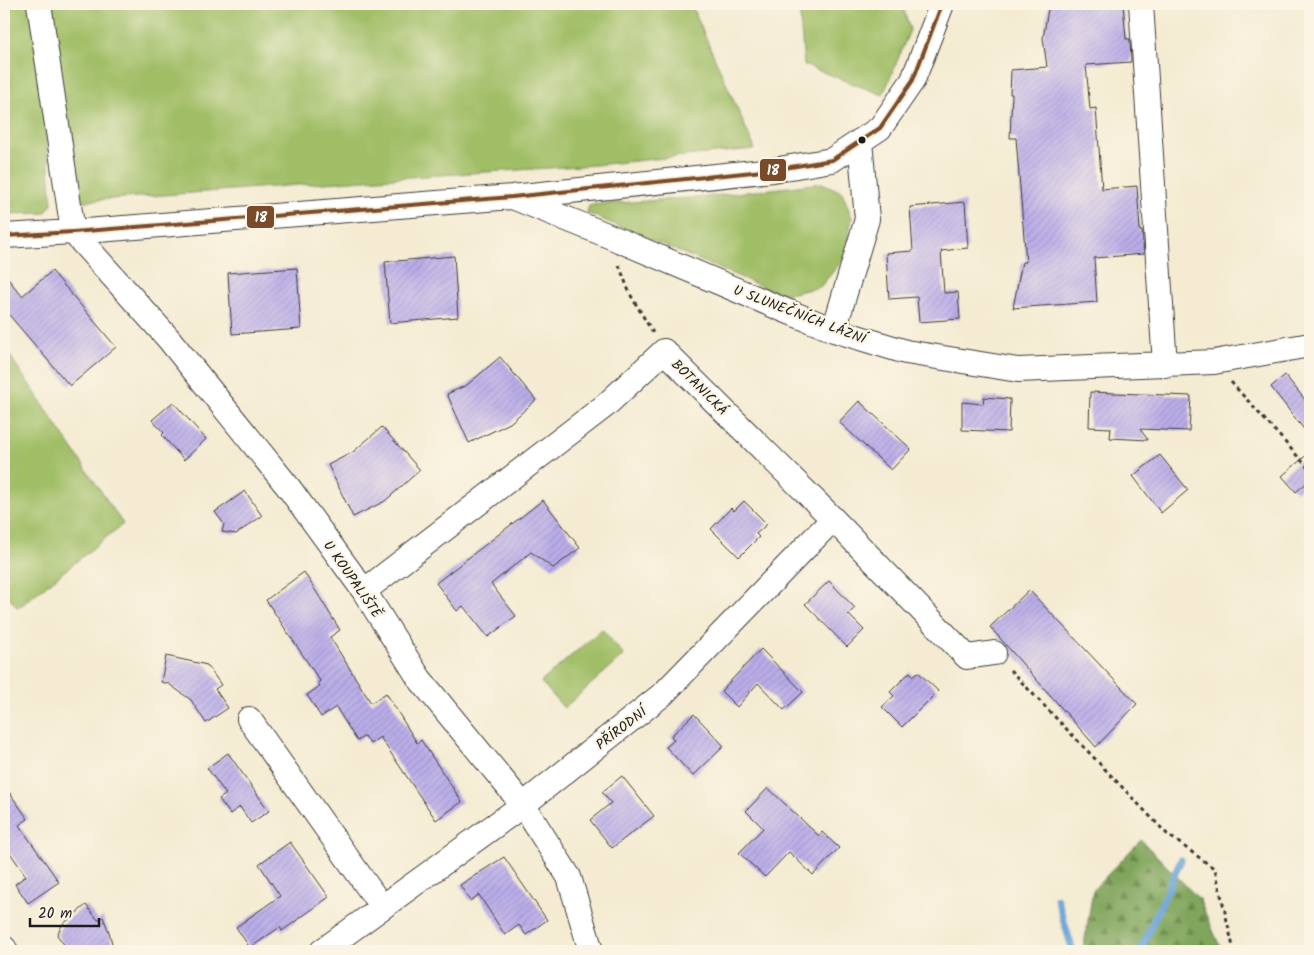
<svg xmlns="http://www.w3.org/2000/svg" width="1314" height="955" font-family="Kalam,sans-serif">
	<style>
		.grass { fill: #a0be66; stroke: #5e6d41 }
		.forest { fill: url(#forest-firs); stroke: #4e603c }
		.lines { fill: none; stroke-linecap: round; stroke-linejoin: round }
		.stream { stroke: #65a0d5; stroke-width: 7 }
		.building { fill: url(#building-hatch) }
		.minor-casing { stroke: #3c3b37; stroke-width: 26 }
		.path { stroke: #3c3b37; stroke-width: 3; stroke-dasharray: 4 4; stroke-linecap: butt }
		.minor { stroke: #fff; stroke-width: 24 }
		.bus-1-casing { stroke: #fcf5e5; stroke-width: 8 }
		.bus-1 { stroke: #7a4b2a; stroke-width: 4 }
		.bus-dot { fill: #1c1c1c; stroke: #fcf5e5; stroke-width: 2 }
		.labels { text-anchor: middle; stroke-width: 4.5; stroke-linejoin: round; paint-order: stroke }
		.street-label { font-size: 14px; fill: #1c1c1c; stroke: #fcf5e5 }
		.line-badge { stroke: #fcf5e5; stroke-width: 2 }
		.badge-label { font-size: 14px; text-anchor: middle; font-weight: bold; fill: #fff }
	</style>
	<defs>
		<pattern id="forest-firs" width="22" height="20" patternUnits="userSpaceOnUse" patternTransform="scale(1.25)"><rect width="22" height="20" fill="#80a55b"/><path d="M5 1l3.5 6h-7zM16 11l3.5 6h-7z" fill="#68864a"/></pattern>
		<pattern id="building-hatch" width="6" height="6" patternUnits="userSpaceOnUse" patternTransform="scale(1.25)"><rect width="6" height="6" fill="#baade9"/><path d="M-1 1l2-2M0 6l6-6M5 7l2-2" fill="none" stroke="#9f94c7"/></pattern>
	</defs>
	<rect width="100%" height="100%" fill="#fcf5e5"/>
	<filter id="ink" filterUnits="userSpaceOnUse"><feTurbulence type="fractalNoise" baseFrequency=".02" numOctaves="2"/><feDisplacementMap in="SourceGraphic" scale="10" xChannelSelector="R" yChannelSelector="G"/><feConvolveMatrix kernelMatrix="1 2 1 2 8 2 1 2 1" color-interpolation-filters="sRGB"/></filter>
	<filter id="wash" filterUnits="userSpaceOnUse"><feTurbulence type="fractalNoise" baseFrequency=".0096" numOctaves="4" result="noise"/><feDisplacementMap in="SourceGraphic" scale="20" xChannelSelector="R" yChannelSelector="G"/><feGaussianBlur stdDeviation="1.12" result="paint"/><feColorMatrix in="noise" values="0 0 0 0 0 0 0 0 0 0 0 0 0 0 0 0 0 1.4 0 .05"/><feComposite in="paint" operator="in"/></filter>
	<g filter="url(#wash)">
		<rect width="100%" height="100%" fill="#f4ebd2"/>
		<path class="grass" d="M4,4H35L52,204L45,213L4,214Z
			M45,4H691L755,149L595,165L378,179L71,202Z
			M799,4H902L910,30L883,95L804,65Z
			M822,183L842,192L852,218L843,260L820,287L788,294L773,291L587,213L589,205L705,197Z
			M4,347L123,524L18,608L4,591Z
			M602,629L624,655L564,708L541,682Z"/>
		<path class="forest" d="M1141,840L1199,899L1222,951H1083L1093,890Z"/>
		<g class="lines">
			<path class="stream" d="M1057,899L1073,951
				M1140,951L1181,860"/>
		</g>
		<g id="blocks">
			<path class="building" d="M1049,4H1123L1126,39H1130L1131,62L1086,65L1090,109L1096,108L1102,189L1137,186L1140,231H1142L1144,254L1094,258L1097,302L1013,308L1022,262H1026L1016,138H1010L1012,94H1010L1011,70L1047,67L1043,38Z
				M965,202L968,248L941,251L944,293L958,292L960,319L919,322L917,297L889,299L886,253L913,251L910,207Z
				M454,256L458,317L390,323L385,262Z
				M297,268L301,329L232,334L228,273Z
				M52,271L116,347L70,386L4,309V274L22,296Z
				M500,357L536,400L510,423L469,443L447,394L467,385Z
				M1285,375L1310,406V437L1271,387Z
				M1090,392L1191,396L1189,431L1140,429L1148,440L1110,438L1111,428L1089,427Z
				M984,397L1010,399L1009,432L962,430V402L983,404Z
				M859,401L911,449L891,470L839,422Z
				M173,402L206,439L184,460L162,435L164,433L152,420Z
				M382,427L420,470L385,501L353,517L328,465L353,452Z
				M1310,452V480L1296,492L1282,476Z
				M1160,455L1188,490L1161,513L1133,476Z
				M245,491L262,516L236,534L222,532L224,524L215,512Z
				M543,500L580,548L553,568L531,552L491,584L516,616L488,637L463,606L457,611L436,583Z
				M744,501L767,524L756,534L759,537L739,557L711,529L731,508L734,511Z
				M304,572L340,630L330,637L371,703L386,693L417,743L421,740L462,802L436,820L380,737L370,744L365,736L357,741L336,707L321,717L307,695L320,686L318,683L320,681L266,600Z
				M829,581L855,608L848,614L864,630L847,647L805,604Z
				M1029,590L1137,704L1096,747L990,627Z
				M761,649L803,692L784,710L758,683L737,707L721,691Z
				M166,656L207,665L221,685L215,689L228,708L206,723L191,700L169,684L161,682Z
				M910,672L913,676L918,672L938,691L902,727L882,707L894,696L890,692Z
				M694,714L724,746L693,776L666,747L674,740L671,736Z
				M228,753L269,811L251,823L240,807L230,814L219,799L226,794L207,768Z
				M622,776L654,816L612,848L590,820L611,803L602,792Z
				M4,785L28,819L19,825L59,882L28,903L15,884L26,876L4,844Z
				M768,788L819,836L822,832L839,848L813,875L789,852L765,877L739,853L763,828L746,811Z
				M290,842L329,897L282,931L280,927L250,948L236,927L280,896L259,864Z
				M504,857L547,920L526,935L519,925L505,935L479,895L470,901L460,885Z
				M86,905L98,920L103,917L109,932L114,951H69L57,935L62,925Z"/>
		</g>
	</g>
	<g filter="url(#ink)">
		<use href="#blocks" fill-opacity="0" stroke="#3c3b37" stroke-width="1"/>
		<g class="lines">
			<defs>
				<path id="minor" d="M39,4L73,232
					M1141,4L1165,365
					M515,198L609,236L784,310L834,330L906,352L1018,370L1214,362L1310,345
					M73,232L168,338L289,488L364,591L419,678L523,805L569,877L591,951
					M4,236L73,232L512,197L773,170L832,160L880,128L913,80L942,4
					M834,330L867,219L860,141
					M364,591L606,405L664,351L833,519L967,657L994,653
					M249,719L382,907
					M4,948L6,951
					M322,951L523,805L663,694L833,519"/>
			</defs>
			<use href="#minor" class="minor-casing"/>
			<path class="path" d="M619,265L630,294L653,333
				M1231,382L1310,470
				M1010,670L1167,834L1215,869L1234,951"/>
			<use href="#minor" class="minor"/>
			<defs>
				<path id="bus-1" d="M4,236L73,232L512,197L773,170L832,160L880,128L913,80L942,4"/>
			</defs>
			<use href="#bus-1" class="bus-1-casing"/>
			<use href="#bus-1" class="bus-1"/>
		</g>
	</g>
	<circle class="bus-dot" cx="862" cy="140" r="4.5"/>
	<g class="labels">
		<g class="street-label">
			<text transform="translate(800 314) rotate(21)" y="5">U SLUNEČNÍCH LÁZNÍ</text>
			<text transform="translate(700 387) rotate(45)" y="5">BOTANICKÁ</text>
			<text transform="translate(353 579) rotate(55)" y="5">U KOUPALIŠTĚ</text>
			<text transform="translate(621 728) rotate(-38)" y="5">PŘÍRODNÍ</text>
		</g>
	</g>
	<g class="line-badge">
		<rect x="759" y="158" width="28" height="24" rx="5" fill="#7a4b2a"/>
		<rect x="246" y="205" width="29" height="24" rx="5" fill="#7a4b2a"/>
	</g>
	<g class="badge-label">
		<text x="773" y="175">18</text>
		<text x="261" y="222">18</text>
	</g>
	<rect width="1314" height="955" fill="none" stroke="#fcf5e5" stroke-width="20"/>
	<path d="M30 918v8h69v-8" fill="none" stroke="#1c1c1c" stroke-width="2.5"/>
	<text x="38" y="918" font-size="15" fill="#1c1c1c" stroke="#fcf5e5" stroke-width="4" paint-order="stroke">20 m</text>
</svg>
